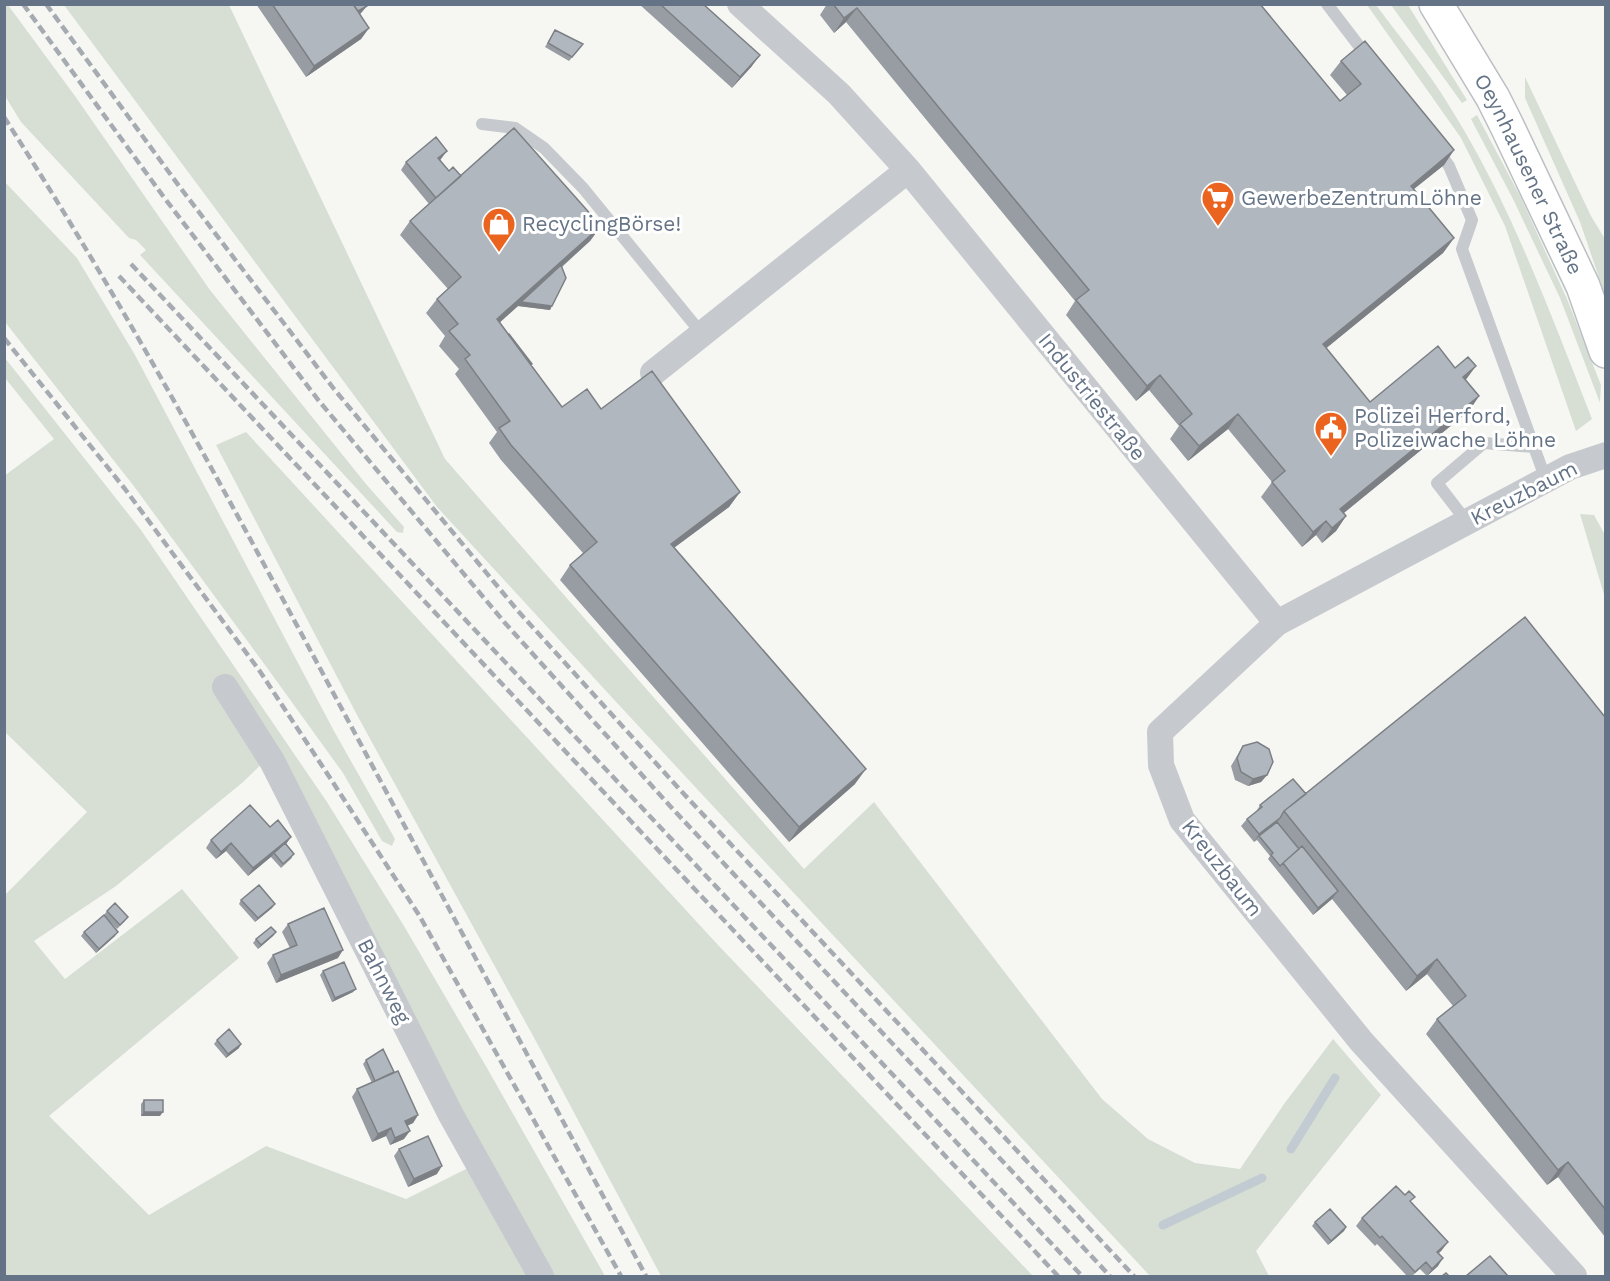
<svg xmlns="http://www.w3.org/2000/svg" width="1610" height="1281" font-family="'Work Sans',sans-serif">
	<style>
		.green { fill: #d7dfd4 }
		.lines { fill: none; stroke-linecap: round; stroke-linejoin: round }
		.stream { stroke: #c2cbd1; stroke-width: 9 }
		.secondary-casing { stroke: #bbbec3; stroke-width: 36 }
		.lane { stroke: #c6c9cd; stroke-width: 12 }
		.street { stroke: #c6c9cd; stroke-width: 26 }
		.secondary { stroke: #fff; stroke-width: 33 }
		.rail { stroke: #a6abb2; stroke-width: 4.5; stroke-dasharray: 9 4.5; stroke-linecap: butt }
		.wall { fill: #989da3 }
		.shaded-wall { fill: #7c8085 }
		.building { fill: #b1b7be; stroke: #7c8085; stroke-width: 1.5 }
		.labels { text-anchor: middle; stroke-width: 6; stroke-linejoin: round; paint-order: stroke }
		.street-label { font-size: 21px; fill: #647386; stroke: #fff }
		.poi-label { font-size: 21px; fill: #647386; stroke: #fff; text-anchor: start }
	</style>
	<rect width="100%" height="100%" fill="#f6f7f3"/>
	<path class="green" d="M4,5H8L75,96L210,290L366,484L404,527L403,533L397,532L140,255L146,250L136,240L129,238L21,122L5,96Z
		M64,5H229L445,459L804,869L874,802L1102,1099L1148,1139L1195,1163L1240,1169L1284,1104L1333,1039L1381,1095L1256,1251L1269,1276H1150L618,704L437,507Z
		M1367,5H1376C1402,40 1431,74 1453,112C1511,205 1552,317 1592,419L1576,431L1505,226L1461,138Z
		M1391,5H1408L1467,100L1462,103Z
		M1525,77L1591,216L1605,239V295L1580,222L1525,98Z
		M1477,115L1521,198L1567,299L1601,385L1600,403L1560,298L1513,199L1471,119Z
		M4,181L77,258L135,355L334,731L395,839L392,846L382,841L343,773L265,665L133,485L5,322Z
		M5,358L141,530L327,802L404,926L487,1068L605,1276H554L486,1156L273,753L242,783L116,886L34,941L65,979L182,889L239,958L49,1116L149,1215L266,1146L406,1199L470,1167L532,1276H5V895L87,812L5,732L4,476L54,439L5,378Z
		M246,432L718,945L1033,1276H661L538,1045L357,715L216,445Z
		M1580,514L1594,515L1605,535V598Z"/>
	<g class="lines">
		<path class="stream" d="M1291,1149L1335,1078
			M1163,1225L1262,1178"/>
		<defs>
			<g id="secondary">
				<path id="s1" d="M1436,4L1493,98L1507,126L1583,286L1606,351"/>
			</g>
		</defs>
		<use href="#secondary" class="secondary-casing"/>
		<path class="lane" d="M1327,4L1369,59
			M482,124L515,128L544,148L583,188L702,334
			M1437,149L1449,166L1472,220L1462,249L1546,480
			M1467,522L1437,483L1484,443L1534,447"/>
		<path class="street" d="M740,4L839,94L908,170L1277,623
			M653,373L908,170
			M225,687L272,761L451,1115L541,1276
			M1574,1276L1361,1041L1182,820L1161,765L1160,732L1277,623L1570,467L1606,455"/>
		<use href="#secondary" class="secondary"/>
		<path class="rail" d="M23,4L163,196L319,401L505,623L670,806L1110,1276
			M46,4L179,186L334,389L518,611L683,793L1134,1276
			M4,117C120,297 221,484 322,672C430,873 538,1075 646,1276
			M131,264L1082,1276
			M119,276L1058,1276
			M4,338L125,489L259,670L334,784L419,915L621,1276"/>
	</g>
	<path class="wall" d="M256,4H366L367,6L360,14L369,28L361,39L306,77Z
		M639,4H703L752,66L732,88Z
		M827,4H1260L1340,101L1347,95L1330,75L1341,61L1454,150L1444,165L1414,189L1454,238L1443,253L1326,348L1370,402L1466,381L1479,396L1469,411L1344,513L1346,516L1336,531L1322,543L1316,535L1302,547L1261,497L1272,482L1228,429L1188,461L1170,439L1179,426L1149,390L1136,401L1066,315L1075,301L846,22L834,33L820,15Z
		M555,30L580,48L569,61L545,47Z
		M441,159L440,160L449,171L601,226L590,241L562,267L550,310L518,306L500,322L562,407L601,409L740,492L729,507L674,548L855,784L789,842L560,580L570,565L583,553L501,460L489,443L497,432L455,374L459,369L439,346L445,336L426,313L437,299L448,289L400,235L410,221L429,204L401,170L406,162Z
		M1605,717V1237L1558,1177L1547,1185L1426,1034L1437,1019L1453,1006L1427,974L1406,991L1332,899L1313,915L1268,859L1270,856L1257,840L1254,842L1241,826L1247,819L1256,812L1260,805Z
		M1243,746L1267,775L1261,782L1248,786L1235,780L1231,766Z
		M270,827L291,837L286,844L292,858L281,868L271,857L272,856L248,876L226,851L216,859L206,848L211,840Z
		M241,900L275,904L272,908L255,922L239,904Z
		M107,911L125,921L117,929L104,915Z
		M288,924L338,958L276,983L267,963L273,955L290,948L282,932Z
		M84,932L115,936L96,953L81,936Z
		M276,932L273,936L258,949L253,943L256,939Z
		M323,971L353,992L332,1002L320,975Z
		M217,1040L239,1048L226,1058L214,1044Z
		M366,1060L394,1072L418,1115L413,1123L407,1126L404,1139L390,1145L386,1136L372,1142L352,1097L357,1089L372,1083L363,1064Z
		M144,1100L160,1116H141V1104Z
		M399,1149L437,1174L408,1187L394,1156Z
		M1411,1202L1442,1250L1439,1253L1438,1266L1427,1276L1420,1269L1412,1276H1407L1377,1244L1375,1246L1356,1226L1362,1218Z
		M1315,1222L1346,1227L1344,1231L1328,1245L1312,1226Z"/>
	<path class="shaded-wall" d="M367,6L361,13L349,22L354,14Z
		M857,8L846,22L834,33L844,18Z
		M369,28L361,39L306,77L314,66Z
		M760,55L752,66L732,88L740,77Z
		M1454,150L1444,165L1400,200L1411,186Z
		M447,151L441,159L433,166L438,158Z
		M601,226L590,241L522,302L552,306L550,310L518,306L487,334L497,319Z
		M1454,238L1443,253L1313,359L1323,344Z
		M1476,366L1465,381L1463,377Z
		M1160,375L1149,390L1136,401L1147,386Z
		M1479,396L1469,411L1330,524L1340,509Z
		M1238,414L1228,429L1188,461L1199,446Z
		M740,492L729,507L660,558L671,544Z
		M1346,516L1336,531L1322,543L1332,528Z
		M1326,521L1316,535L1302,547L1313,532Z
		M866,769L855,784L789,842L799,827Z
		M1267,775L1261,782L1248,786L1253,779Z
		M1280,818L1274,826L1259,836L1254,842L1259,834Z
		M291,837L286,844L274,853L272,856L248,876L253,868Z
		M231,843L226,851L216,859L221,852Z
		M1338,891L1332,899L1313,915L1318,908Z
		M275,904L272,908L255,922L258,918Z
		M118,932L115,936L96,953L99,949Z
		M276,932L273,936L258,949L261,945Z
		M343,950L338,958L276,983L281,975Z
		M1437,959L1427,974L1406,991L1417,976Z
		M356,989L353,992L332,1002L335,998Z
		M241,1044L239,1048L226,1058L228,1054Z
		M144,1112H163L160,1116H141Z
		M418,1115L413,1123L400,1129L405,1121Z
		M391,1128L386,1136L372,1142L378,1134Z
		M410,1131L404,1139L390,1145L395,1138Z
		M1568,1162L1558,1177L1547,1185L1558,1170Z
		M442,1166L437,1174L408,1187L414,1179Z
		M1346,1227L1344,1231L1328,1245L1331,1241Z
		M1448,1242L1442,1250L1432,1259L1437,1252Z
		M1443,1258L1438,1266L1427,1276L1432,1269Z"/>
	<path class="building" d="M272,4H353L369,28L314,66Z
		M353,4H366L367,6L358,11Z
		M660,4H703L760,55L740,77Z
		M833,4H1260L1340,101L1361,84L1341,61L1365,41L1454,150L1411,186L1454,238L1323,344L1370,402L1438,346L1455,368L1468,357L1476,366L1463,377L1479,396L1340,509L1346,516L1332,528L1326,521L1313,532L1272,482L1285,471L1238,414L1199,446L1180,424L1192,414L1160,375L1147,386L1076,300L1089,290L857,8L844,18Z
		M555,30L583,44L572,57L548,43Z
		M514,128L601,226L497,319L562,407L587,389L601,409L652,371L740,492L671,544L866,769L799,827L570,565L597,542L511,445L499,428L510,421L465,359L470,355L449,331L458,324L437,299L461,277L410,221Z
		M436,137L447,151L438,158L449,171L453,167L461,176L436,198L406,162Z
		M561,265L566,278L552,306L521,302Z
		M508,334H509L532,364L531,365Z
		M1525,617L1605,717V1209L1568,1162L1558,1170L1437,1019L1466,996L1437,959L1417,976L1284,811Z
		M1257,742L1269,749L1273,762L1267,775L1253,779L1241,772L1237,758L1243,746Z
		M1293,779L1306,794L1284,811L1280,818L1259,834L1247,819L1262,807L1260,805Z
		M250,805L270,827L278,820L291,837L253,868L231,843L221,852L211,840Z
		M1277,822L1299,849L1283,863L1280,866L1271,855L1273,853L1259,836Z
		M285,843L294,854L283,864L274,853Z
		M1302,846L1338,891L1318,908L1283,863Z
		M259,885L275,904L258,918L241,900Z
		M115,903L128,917L120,925L107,911Z
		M324,908L343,950L281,975L273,955L297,945L288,924Z
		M104,915L118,932L99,949L84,932Z
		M271,927L276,932L261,945L256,939Z
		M344,962L356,989L335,998L323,971Z
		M229,1029L241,1044L228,1054L217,1040Z
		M383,1049L394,1072L375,1081L366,1060Z
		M398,1071L418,1115L405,1121L410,1131L395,1138L391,1128L378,1134L357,1089Z
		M144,1100H163V1112H144Z
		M428,1136L442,1166L414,1179L399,1149Z
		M1396,1186L1405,1195L1409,1191L1415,1197L1410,1201L1448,1242L1437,1252L1443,1258L1432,1269L1426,1262L1415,1272L1382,1236L1380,1238L1362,1218Z
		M1330,1209L1346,1227L1331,1241L1315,1222Z
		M1490,1256L1508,1276H1466Z
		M1446,1273L1449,1276H1442Z"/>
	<defs>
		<symbol id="supermarket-pin" viewBox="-11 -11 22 30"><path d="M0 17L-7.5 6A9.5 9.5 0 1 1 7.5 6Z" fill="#eb641f" stroke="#fff"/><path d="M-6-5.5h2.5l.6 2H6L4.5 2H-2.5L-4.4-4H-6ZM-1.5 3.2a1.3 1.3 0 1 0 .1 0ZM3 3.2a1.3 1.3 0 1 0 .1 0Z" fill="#fff"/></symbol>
		<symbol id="shop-pin" viewBox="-11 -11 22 30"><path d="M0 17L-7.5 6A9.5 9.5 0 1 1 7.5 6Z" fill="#eb641f" stroke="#fff"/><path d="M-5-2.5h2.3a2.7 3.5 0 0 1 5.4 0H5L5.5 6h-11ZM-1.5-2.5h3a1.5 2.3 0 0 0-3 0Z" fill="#fff"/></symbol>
		<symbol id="civic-pin" viewBox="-11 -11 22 30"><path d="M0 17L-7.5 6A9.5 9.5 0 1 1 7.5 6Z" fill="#eb641f" stroke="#fff"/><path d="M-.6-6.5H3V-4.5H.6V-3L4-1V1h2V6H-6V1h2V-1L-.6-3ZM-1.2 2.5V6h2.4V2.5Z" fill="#fff"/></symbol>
	</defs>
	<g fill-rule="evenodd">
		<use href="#supermarket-pin" x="1199" y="179" width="38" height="52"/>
		<use href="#shop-pin" x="480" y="205" width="38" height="52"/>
		<use href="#civic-pin" x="1312" y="409" width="38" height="52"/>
	</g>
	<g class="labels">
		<g class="street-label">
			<text dy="7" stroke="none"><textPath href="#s1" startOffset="194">Oeynhausener Straße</textPath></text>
			<text transform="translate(1092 397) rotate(51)" y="7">Industriestraße</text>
			<text transform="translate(1524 493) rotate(-27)" y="7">Kreuzbaum</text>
			<text transform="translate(1222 868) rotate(52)" y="7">Kreuzbaum</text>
			<text transform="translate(384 981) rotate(63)" y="7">Bahnweg</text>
		</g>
		<g class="poi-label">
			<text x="1241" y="205">GewerbeZentrumLöhne</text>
			<text x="522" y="231">RecyclingBörse!</text>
			<text x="1354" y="423">Polizei Herford,<tspan x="1354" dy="24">Polizeiwache Löhne</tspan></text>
		</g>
	</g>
	<rect width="1610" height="1281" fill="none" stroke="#647386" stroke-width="12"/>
</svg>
